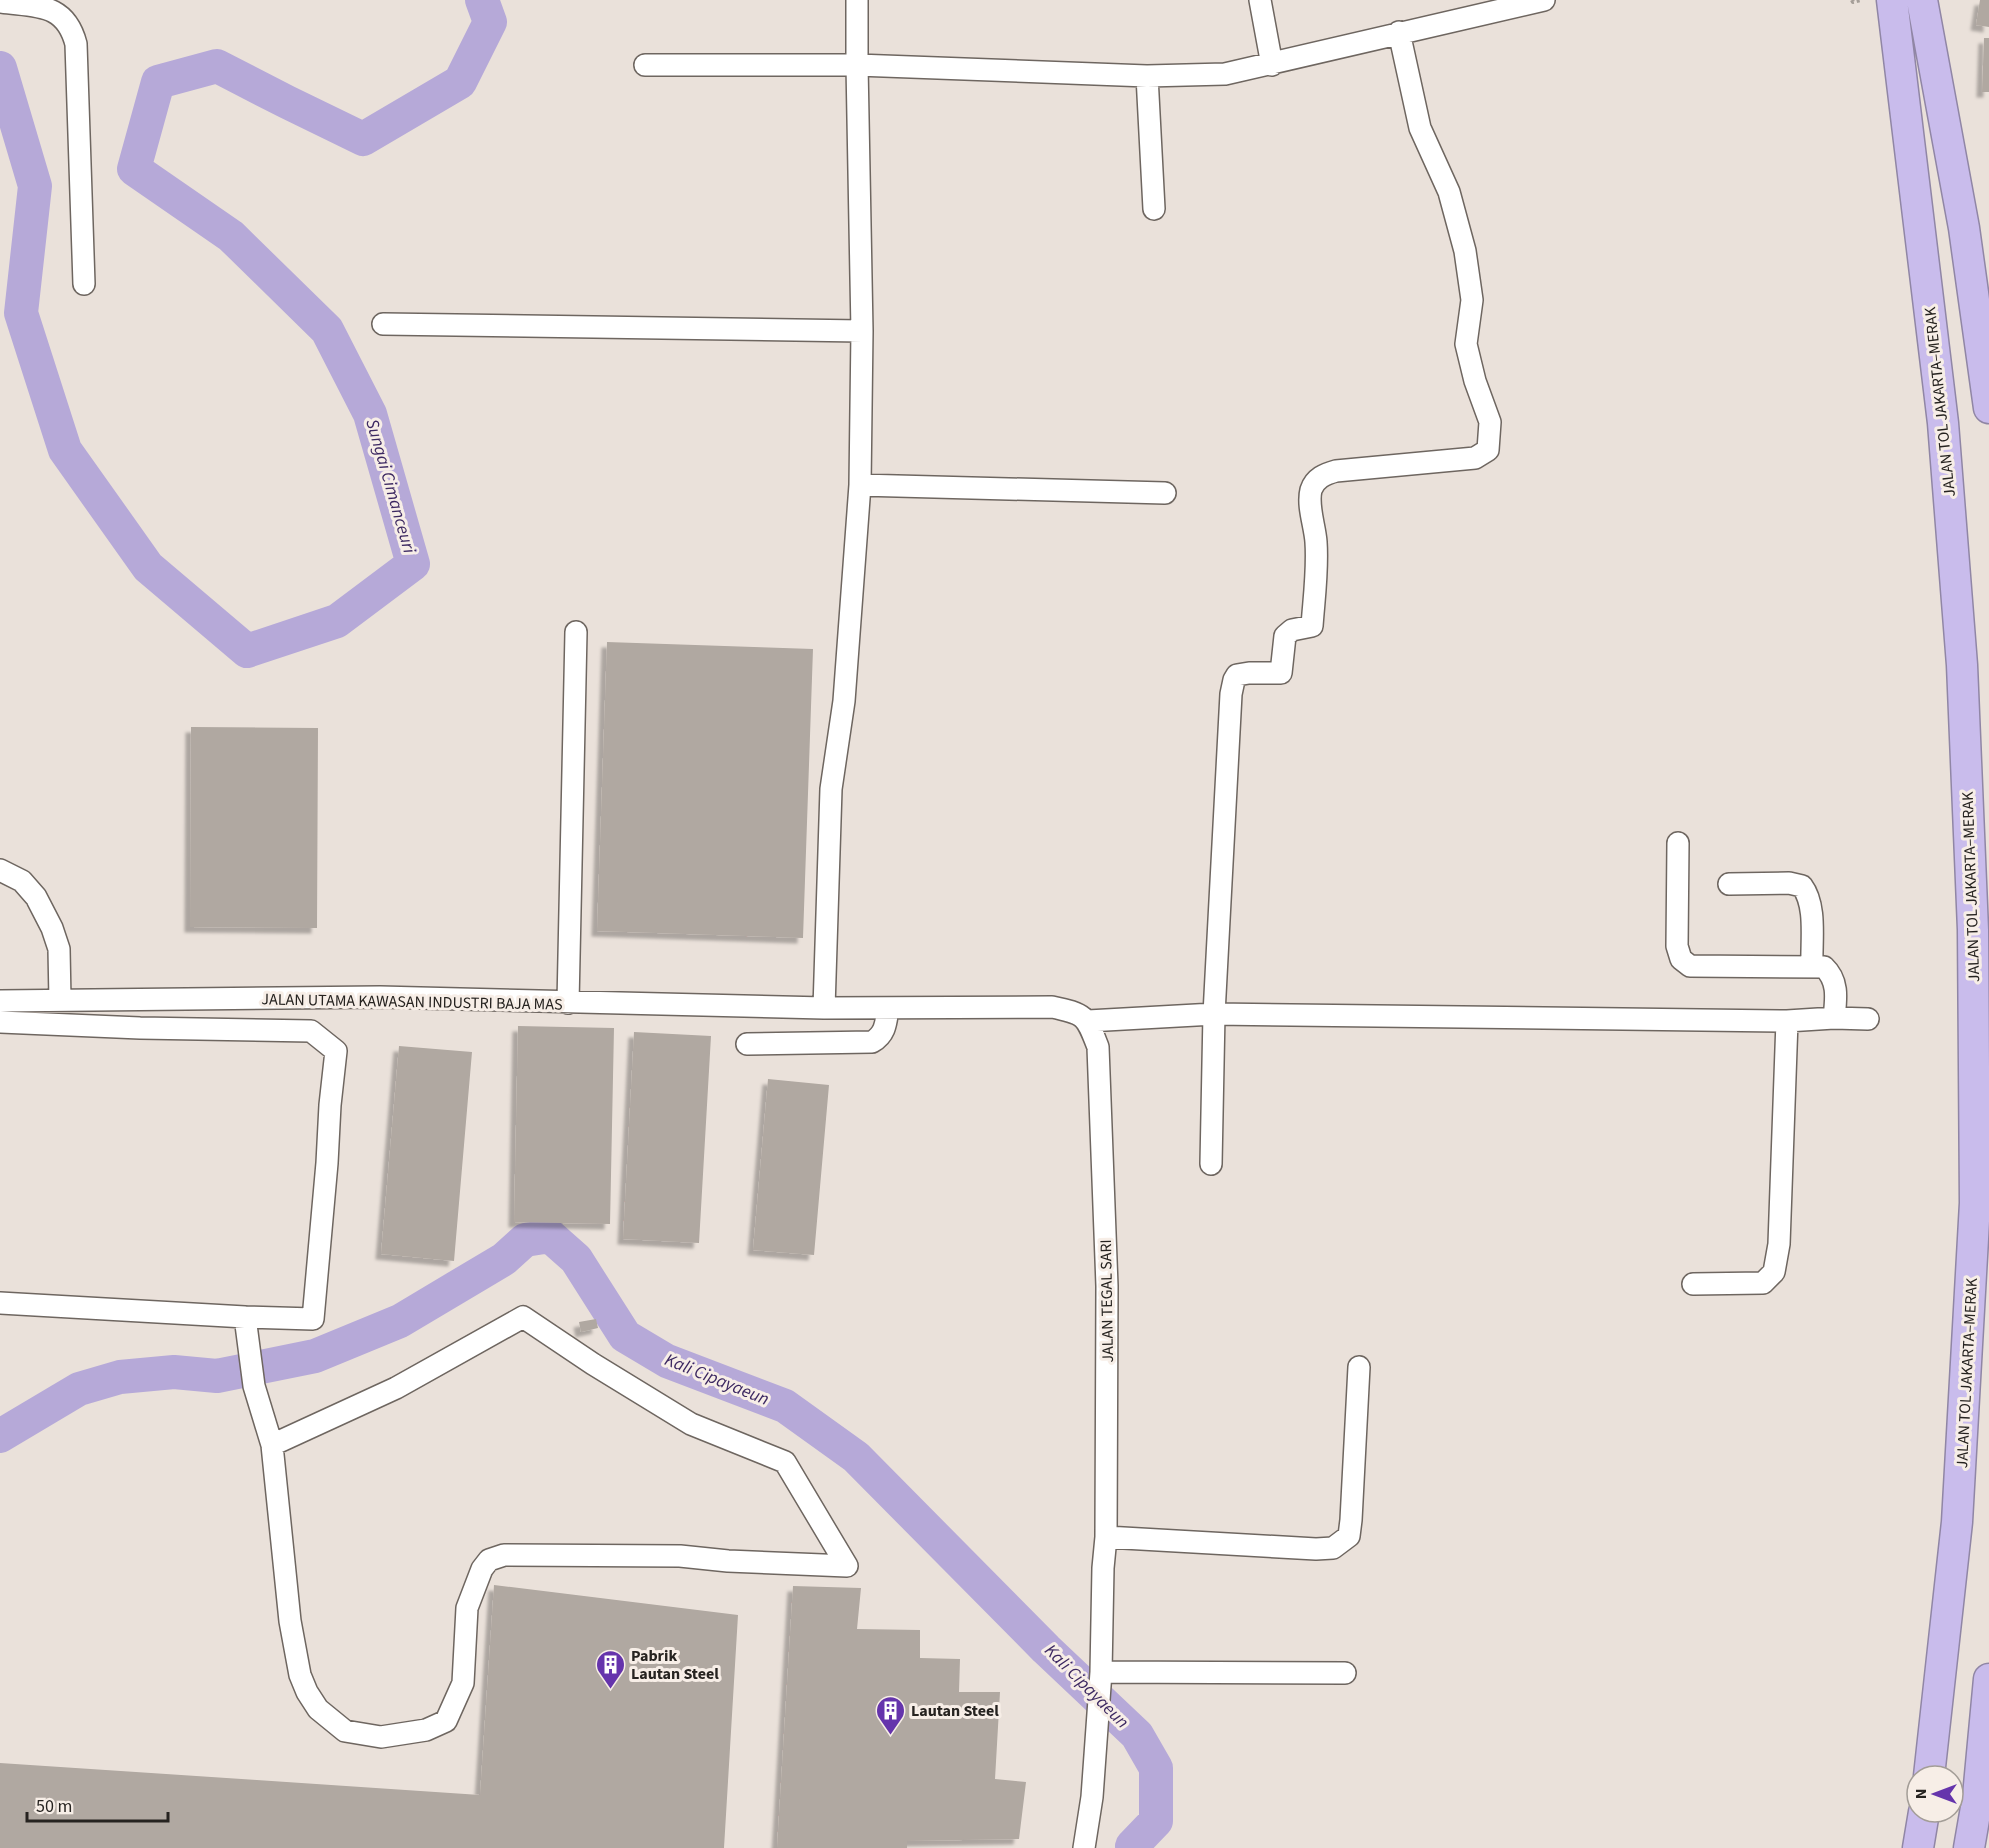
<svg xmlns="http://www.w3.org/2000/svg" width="1989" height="1848" font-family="'Source Sans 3',sans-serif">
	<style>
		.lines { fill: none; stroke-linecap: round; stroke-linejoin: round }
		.river { stroke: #b6a9d8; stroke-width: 34 }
		.building { fill: #b0a8a1; filter: url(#shadow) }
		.minor-casing { stroke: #6e6660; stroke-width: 24 }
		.highway-casing { stroke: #9086a5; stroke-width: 33 }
		.path { stroke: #a59e98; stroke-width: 4; stroke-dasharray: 3 3; stroke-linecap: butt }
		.minor { stroke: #fff; stroke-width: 21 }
		.highway { stroke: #c9bcec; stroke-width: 30 }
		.labels { text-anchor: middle; stroke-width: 6; stroke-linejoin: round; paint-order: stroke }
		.street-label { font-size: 16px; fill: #262320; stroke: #f7eee7 }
		.poi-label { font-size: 16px; font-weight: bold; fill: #262320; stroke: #f7eee7; text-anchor: start }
		.water-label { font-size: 18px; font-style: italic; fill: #3c2861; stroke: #f7eee7 }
	</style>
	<defs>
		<filter id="shadow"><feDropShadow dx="-5.5" dy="5.5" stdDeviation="1.5" flood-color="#0004"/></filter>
	</defs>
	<rect width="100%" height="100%" fill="#eae1da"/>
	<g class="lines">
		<path class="river" d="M0,68L35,186L21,313L65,450L148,567L247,651L337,621L413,564L370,414L327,330L231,236L134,169L158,82L217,66L287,102L363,139L460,82L490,22L482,0
			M0,1436L79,1389L120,1377L174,1372L217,1376L315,1356L400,1321L504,1259L525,1240L550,1236L576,1259L625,1336L667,1361L785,1406L856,1457L1046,1649L1137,1735L1156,1768V1821L1132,1846L1133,1848"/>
	</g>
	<path class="building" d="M1980,0H1989V27L1976,25Z
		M1984,38H1989V92H1982Z
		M607,642L813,649L803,938L597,931Z
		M191,727L318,728L317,928L190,927Z
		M518,1026L614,1028L610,1224L514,1222Z
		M634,1032L711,1036L699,1243L623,1239Z
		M399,1046L472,1052L454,1261L381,1254Z
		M768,1079L829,1085L814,1255L753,1250Z
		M596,1319L598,1328L581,1332L579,1322Z
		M494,1585L738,1615L724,1848H0V1763L480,1795Z
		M793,1586L861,1588L857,1629L920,1630V1658L960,1659L959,1692H1000L995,1779L1026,1782L1019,1839L907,1841V1848H777Z"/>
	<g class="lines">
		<defs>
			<path id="minor" d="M1260,0L1272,65
				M0,2C36,7 65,2 76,44L84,284
				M645,65H857V0
				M1147,76L1154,209
				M383,324L862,331
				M860,485L1165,493
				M1678,843L1677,946L1681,959L1690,966L1824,967C1839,981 1836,999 1834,1018
				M0,870L22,881L36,897L52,928L59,949L60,1000
				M1729,884L1789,883L1802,886C1817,906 1811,941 1812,966
				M0,1001L380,997L824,1008L1052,1007C1086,1014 1086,1016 1098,1047L1107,1286L1106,1537L1103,1568L1101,1672L1092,1797L1084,1848
				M568,1003L576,632
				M824,1008L831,789L844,701L860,485L862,331L857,65L1147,76L1225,74L1544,0
				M1088,1021L1214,1014L1787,1021L1834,1018L1868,1019
				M0,1022L140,1028L311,1031L336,1051L330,1105L327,1163L313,1319L245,1317L254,1386L272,1445L290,1621L300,1675L307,1692L318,1709L345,1731L381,1737L426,1730L446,1721L463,1683L467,1608L482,1569L489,1560L504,1555L680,1556L728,1561L847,1566L785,1462L691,1424L593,1364L523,1317L396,1388L272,1445
				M747,1044L872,1042C886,1034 886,1022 888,1008
				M1211,1164L1214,1014L1231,694L1234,680L1237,675L1249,673H1281L1285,636L1292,630L1312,626C1314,598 1318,570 1316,542C1315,526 1307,506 1311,490C1315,478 1325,474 1336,471L1475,458L1488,450L1490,422L1475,381L1466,344L1472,300L1465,251L1449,192L1420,128L1399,32
				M1693,1284L1763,1283L1774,1272L1779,1244L1787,1021
				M0,1303L245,1317
				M1106,1537L1316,1549L1333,1548L1349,1536L1351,1520L1359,1367
				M1101,1672L1345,1673"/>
			<path id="highway" d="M1892,0L1943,423L1962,665L1973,930L1975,1203L1957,1522L1929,1776
				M1922,0L1964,228L1989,408
				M1918,1848L1924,1812
				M1969,1848L1978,1796L1989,1679"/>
		</defs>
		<use href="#minor" class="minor-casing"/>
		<use href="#highway" class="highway-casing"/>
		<path class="path" d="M1852,0L1853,2L1861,0"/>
		<use href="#minor" class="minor"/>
		<use href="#highway" class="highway"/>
	</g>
	<defs>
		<symbol id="building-pin" viewBox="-11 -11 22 30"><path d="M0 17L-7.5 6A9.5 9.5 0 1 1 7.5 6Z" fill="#6534ac" stroke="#f7eee7"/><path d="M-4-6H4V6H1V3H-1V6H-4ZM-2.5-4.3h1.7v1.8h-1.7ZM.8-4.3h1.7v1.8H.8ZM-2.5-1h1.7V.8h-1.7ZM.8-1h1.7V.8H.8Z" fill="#fff"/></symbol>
	</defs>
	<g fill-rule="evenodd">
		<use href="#building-pin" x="594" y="1648" width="33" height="45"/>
		<use href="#building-pin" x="874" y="1694" width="33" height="45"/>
	</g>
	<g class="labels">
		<g class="street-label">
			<text transform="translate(1939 402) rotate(-96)" y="6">JALAN TOL JAKARTA–MERAK</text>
			<text transform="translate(1970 887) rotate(-92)" y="6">JALAN TOL JAKARTA–MERAK</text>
			<text transform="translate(412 1001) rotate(1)" y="6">JALAN UTAMA KAWASAN INDUSTRI BAJA MAS</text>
			<text transform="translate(1106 1301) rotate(-91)" y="6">JALAN TEGAL SARI</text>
			<text transform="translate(1966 1373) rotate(-87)" y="6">JALAN TOL JAKARTA–MERAK</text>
		</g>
		<g class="poi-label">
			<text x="631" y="1661">Pabrik<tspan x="631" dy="18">Lautan Steel</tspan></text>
			<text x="911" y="1716">Lautan Steel</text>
		</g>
		<g class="water-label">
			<text transform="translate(391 486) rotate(74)" y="6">Sungai Cimanceuri</text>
			<text transform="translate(717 1379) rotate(22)" y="6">Kali Cipayaeun</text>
			<text transform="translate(1087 1686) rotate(45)" y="6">Kali Cipayaeun</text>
		</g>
	</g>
	<g transform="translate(1935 1794) rotate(270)"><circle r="28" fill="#f7eee7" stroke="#a39d97" stroke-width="1.5"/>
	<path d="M0-4.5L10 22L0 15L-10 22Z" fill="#6534ac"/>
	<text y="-9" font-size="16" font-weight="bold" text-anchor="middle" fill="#262320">N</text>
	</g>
	<path d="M27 1812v9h141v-9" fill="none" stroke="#262320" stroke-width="3"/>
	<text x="36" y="1812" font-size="18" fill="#262320" stroke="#f7eee7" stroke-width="4.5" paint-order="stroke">50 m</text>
</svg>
